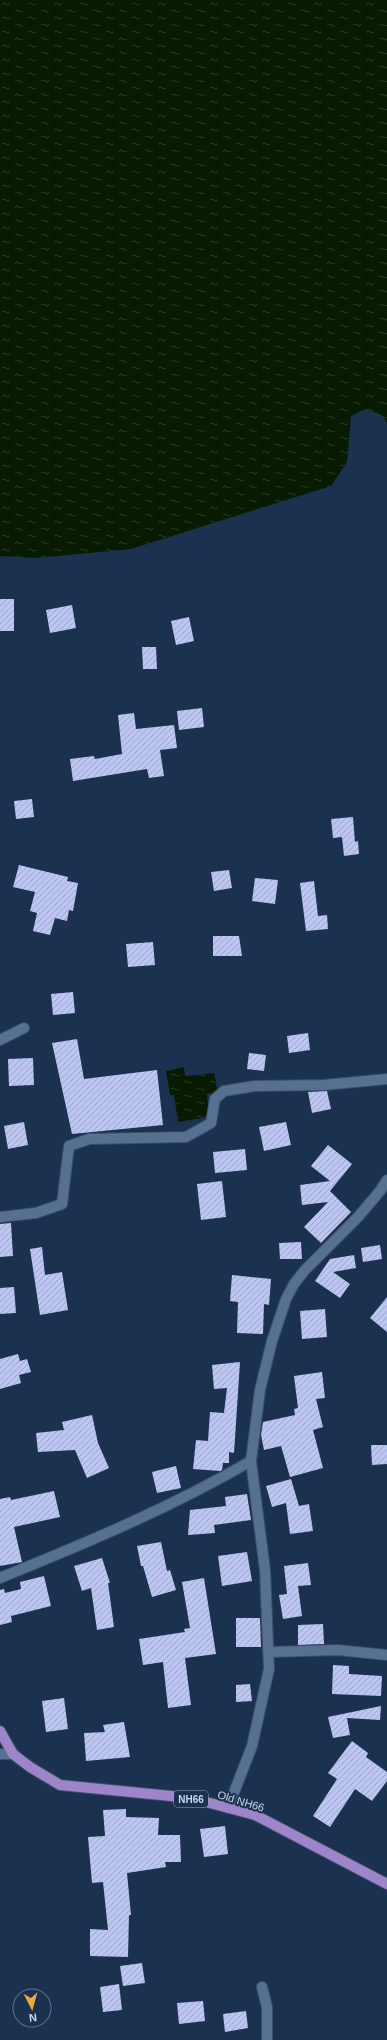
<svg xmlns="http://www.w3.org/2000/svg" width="387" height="2040" font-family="Arial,sans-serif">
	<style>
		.water { fill: url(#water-ripples) }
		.building { fill: url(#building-hatch) }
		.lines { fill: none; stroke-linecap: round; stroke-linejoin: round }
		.minor-casing { stroke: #3b4f67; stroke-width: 12 }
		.primary-casing { stroke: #3b4f67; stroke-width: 12 }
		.minor { stroke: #557091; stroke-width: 10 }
		.primary { stroke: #9e84c8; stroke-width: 10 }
		.labels { text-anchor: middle; stroke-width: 4; stroke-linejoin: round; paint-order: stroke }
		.shield { fill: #1a324f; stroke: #95a7bc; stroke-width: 1 }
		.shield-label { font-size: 10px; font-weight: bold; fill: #cad9eb }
		.street-label { font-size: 11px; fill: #cad9eb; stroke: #1a324f }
	</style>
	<defs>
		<pattern id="water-ripples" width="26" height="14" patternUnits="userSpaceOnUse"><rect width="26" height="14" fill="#081b00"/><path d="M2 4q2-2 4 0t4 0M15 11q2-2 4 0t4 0" fill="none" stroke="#2b3c25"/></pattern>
		<pattern id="building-hatch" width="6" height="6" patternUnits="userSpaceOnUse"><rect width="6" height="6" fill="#bcc6f1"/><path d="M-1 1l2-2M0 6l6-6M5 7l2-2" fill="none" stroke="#9ca5c6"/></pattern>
	</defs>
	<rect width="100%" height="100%" fill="#1a324f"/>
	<path class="water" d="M0,0H387V423L382,415L365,409L351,416L347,462L331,486L131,549L36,558L0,556Z
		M184,1067L185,1076L214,1073L218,1092L207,1094L209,1117L178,1122L174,1095H170L166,1071Z"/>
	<path class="building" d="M0,599H14V631H0Z
		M72,605L76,628L50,633L46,610Z
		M189,617L194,641L176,645L171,621Z
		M142,647H156L157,669H143Z
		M202,708L204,727L179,730L177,711Z
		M134,713L136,729L174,725L177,748L160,750L164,776L149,778L147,769L73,781L70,759L94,756L95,759L122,754L118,715Z
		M32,799L34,817L16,819L14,801Z
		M353,817L355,842L358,841L359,854L344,856L342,837L333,838L331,819Z
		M19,865L68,877L67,881L78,883L73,911L69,910L67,921L55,918L50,935L33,931L37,913L30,911L35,892L13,887Z
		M229,870L232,888L214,891L211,872Z
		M255,878L278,880L275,904L252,901Z
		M314,881L318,916L327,915L328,929L306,931L300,883Z
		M213,936H239L242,956H213Z
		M153,942L155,965L128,967L126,944Z
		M73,992L75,1013L53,1015L51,994Z
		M308,1033L310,1050L289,1053L287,1036Z
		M77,1039L84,1079L157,1070L163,1125L72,1134L52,1043Z
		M249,1053L266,1055L264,1071L247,1069Z
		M33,1058L34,1085L9,1086L8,1059Z
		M327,1091L331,1109L312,1113L308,1092Z
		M24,1122L28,1145L8,1149L4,1126Z
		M286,1122L291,1145L264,1151L259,1127Z
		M328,1145L352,1164L330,1191L351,1212L321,1243L304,1227L328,1202L302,1205L300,1185L330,1181L311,1166Z
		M245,1149L247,1170L215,1173L213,1152Z
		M222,1181L226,1217L201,1220L197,1184Z
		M11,1223L13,1256L0,1257V1224Z
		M301,1242L302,1259H280L279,1243Z
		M380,1245L382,1259L363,1262L361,1248Z
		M42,1247L45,1275L62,1272L68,1310L40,1315L30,1249Z
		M354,1255L356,1268L333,1272L350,1284L340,1298L315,1281L330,1259Z
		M232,1275L271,1279L269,1305L264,1304L263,1334L237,1333L238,1302L230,1301Z
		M14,1287L16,1313L0,1314V1288Z
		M387,1297V1332L370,1318Z
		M325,1309L327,1337L302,1339L300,1311Z
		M18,1354L20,1361L27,1359L31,1372L19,1375L21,1383L0,1389V1359Z
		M240,1362L234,1453L229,1452V1463H223L222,1470L220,1471L193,1469L196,1440L208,1441L210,1412L224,1413L227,1388L214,1389L212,1365Z
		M322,1372L325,1398L316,1399L323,1427L313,1430L323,1468L290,1477L281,1446L264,1450L261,1435L263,1422L295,1415L294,1409L298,1408L294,1376Z
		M92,1415L98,1443L109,1468L87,1478L75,1450L38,1452L36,1433L64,1430L62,1422Z
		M371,1445H387V1464L372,1465Z
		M176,1466L181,1488L157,1493L152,1472Z
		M291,1479L299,1506L309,1504L313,1531L290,1534L286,1503L272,1507L266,1486Z
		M54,1491L60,1517L14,1527L22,1562L0,1566V1499L10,1497L11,1500Z
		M247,1494L251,1520L214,1525L215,1533L188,1535L190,1510L226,1506L225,1497Z
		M161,1542L167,1571L170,1570L176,1590L152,1597L143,1566H141L137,1546Z
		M247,1552L252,1581L222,1586L218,1556Z
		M102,1558L110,1583H108L114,1627L97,1630L91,1588L82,1591L74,1566Z
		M308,1563L311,1585L298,1586L302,1616L283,1619L279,1595L287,1594L284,1566Z
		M44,1576L51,1606L11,1616L12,1622L0,1625V1590L4,1589L5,1593L21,1589L20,1582Z
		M204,1578L216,1654L185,1658L191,1705L168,1708L163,1662L143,1665L139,1639L185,1632L184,1629L190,1628L182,1582Z
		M236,1618H260L261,1647H236Z
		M323,1624L324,1644L298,1645V1625Z
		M333,1665L349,1666V1674L382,1676L381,1696L332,1694Z
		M250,1684L252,1701L236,1702V1685Z
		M64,1698L68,1729L46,1732L42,1701Z
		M381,1706L380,1720L347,1718L350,1735L333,1738L328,1717Z
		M124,1722L130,1757L86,1761L84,1733L105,1732L103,1725Z
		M352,1741L368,1753L366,1757L387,1772V1781L372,1801L355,1789L330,1827L313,1816L337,1779L328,1773Z
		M126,1809V1817L159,1818L158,1835H180L181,1862H165L166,1867L127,1873L131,1915H129L128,1957L90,1956V1929L108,1930L103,1882L92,1883L88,1837L105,1836L103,1810Z
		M225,1826L228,1854L204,1857L200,1829Z
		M142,1963L145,1983L123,1986L120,1966Z
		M119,1984L122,2010L103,2012L100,1987Z
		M203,2001L205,2021L179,2024L177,2003Z
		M246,2011L248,2028L225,2032L223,2014Z"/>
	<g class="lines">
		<defs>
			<path id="minor" d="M0,1040L24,1028
				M0,1217L36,1213L62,1204L69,1146L89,1139L186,1137L211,1123L215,1099L224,1091L255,1086L324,1085L387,1079
				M0,1578C86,1543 170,1508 251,1461
				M269,1652L338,1650L387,1655
				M0,1754H13
				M228,1808L252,1746L269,1669L265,1570L251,1461L260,1390L272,1341L286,1299L294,1284L305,1270L358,1217L380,1191L387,1180
				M262,1987L267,2007V2040"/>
			<path id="primary" d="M0,1731L13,1754L30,1767L60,1785L191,1798L255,1815L387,1884"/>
		</defs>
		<use href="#minor" class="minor-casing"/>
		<use href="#primary" class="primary-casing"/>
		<use href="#minor" class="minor"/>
		<use href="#primary" class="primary"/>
	</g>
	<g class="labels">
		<rect class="shield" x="174" y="1791" width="34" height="16" rx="3"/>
		<g class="shield-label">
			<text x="191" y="1803">NH66</text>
		</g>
		<g class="street-label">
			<text transform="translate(241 1801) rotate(17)" y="4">Old NH66</text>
		</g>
	</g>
	<g transform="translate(32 2008) rotate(174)"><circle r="19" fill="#1a324f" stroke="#60758d"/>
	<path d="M0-3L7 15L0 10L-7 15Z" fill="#eda83b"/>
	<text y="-6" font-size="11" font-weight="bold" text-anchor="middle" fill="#cad9eb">N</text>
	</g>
</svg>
